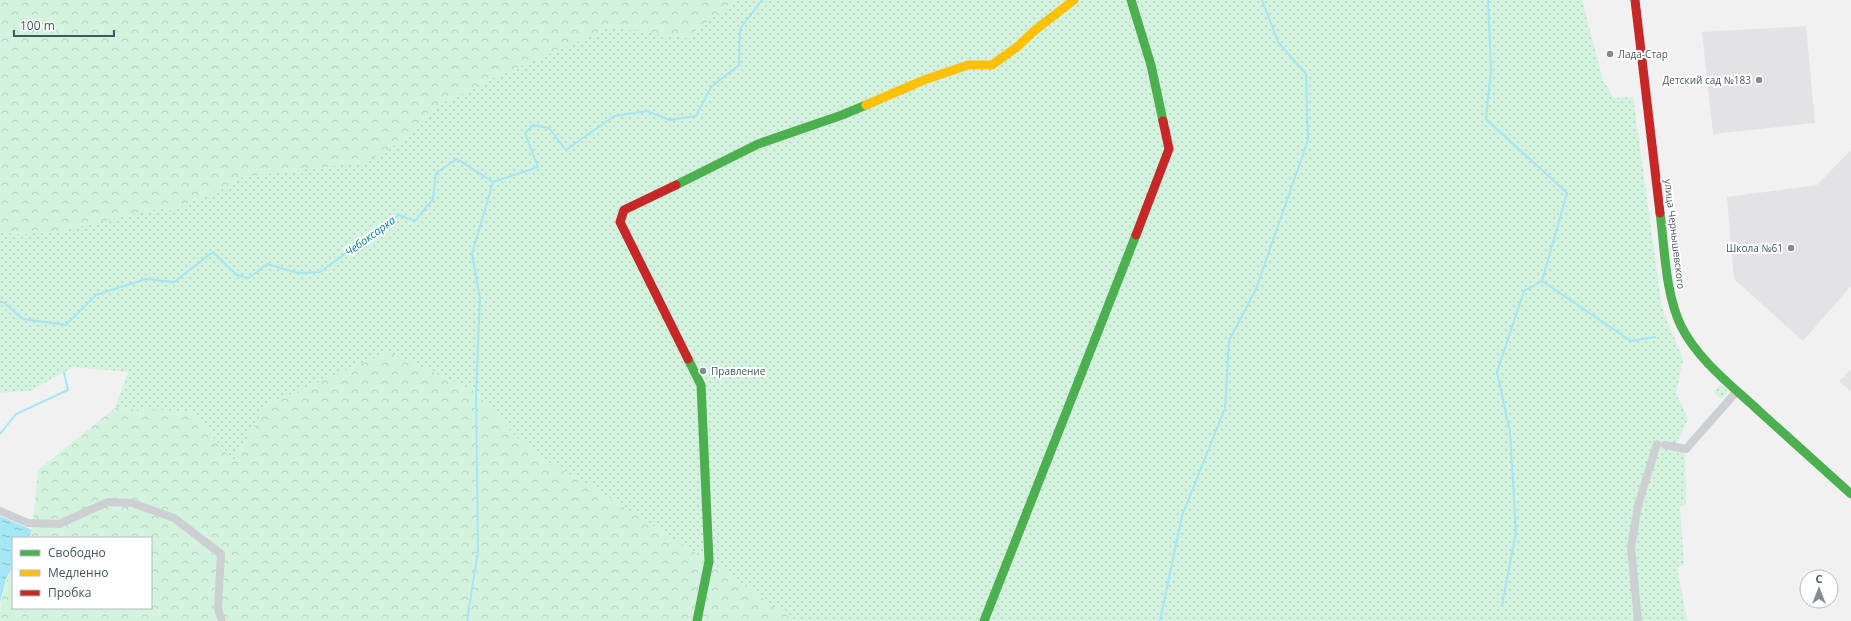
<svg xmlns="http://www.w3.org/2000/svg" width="1851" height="621" font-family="'Open Sans',sans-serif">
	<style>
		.education { fill: #e3e2e4 }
		.green { fill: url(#green-dots) }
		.forest { fill: url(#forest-crowns) }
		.water { fill: url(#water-ripples) }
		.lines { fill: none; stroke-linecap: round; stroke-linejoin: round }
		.stream { stroke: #a5e6f4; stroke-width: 2 }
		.street { stroke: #cdd0d2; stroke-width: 8 }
		.fast { stroke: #4caf50; stroke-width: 9 }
		.slow { stroke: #ffc107; stroke-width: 9 }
		.jam { stroke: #c62828; stroke-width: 9 }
		.poi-dot { fill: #828c93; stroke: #fff; stroke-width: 1.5 }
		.labels { text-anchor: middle; stroke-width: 4; stroke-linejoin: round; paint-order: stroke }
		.poi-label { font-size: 10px; fill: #465560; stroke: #fff; text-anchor: start }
		.street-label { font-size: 10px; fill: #465560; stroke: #fff }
		.water-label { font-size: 11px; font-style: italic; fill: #037f97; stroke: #fff }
	</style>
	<defs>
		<pattern id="green-dots" width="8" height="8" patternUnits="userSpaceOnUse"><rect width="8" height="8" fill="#d4f3de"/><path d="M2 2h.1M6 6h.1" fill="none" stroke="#b7d2c1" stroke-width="1.8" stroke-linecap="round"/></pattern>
		<pattern id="forest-crowns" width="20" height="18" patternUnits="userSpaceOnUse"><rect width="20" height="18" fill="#d4f3de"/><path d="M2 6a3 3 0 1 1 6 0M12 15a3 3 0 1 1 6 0" fill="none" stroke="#b7d2c1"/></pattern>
		<pattern id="water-ripples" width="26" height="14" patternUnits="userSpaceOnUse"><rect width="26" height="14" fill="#a5e6f4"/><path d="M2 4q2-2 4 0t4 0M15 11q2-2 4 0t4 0" fill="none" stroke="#88bdc9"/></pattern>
	</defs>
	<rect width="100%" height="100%" fill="#f2f1f1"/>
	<path class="education" d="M1806,26L1815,123L1713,134L1702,32Z
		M1851,150V286L1803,341L1734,279L1727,197L1817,185Z
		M1851,369V392L1839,381Z"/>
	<path class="green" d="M736,0H1582L1603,80L1614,98L1633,97L1662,308L1683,359L1676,393L1688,419L1677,442L1685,451L1686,505L1680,506L1684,565L1677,567L1687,621H795L724,571L597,490L550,463L517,438L476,392L389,352L268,404L233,461L192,412L115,408L128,372L73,367L30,391L0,393V232L17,234L56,232L144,211L162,209L172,210L226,187L242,177L303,169L409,137L432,108L462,94L475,86L611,27L686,38Z
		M1715 392a6 6 0 1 1 12 0a6 6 0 1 1-12 0Z"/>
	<path class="forest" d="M0,0H736L686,38L611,27L475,86L462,94L432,108L409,137L367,162L242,177L226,187L172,210L162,209L144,211L56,232L17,234L0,232Z
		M389,352L476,392L517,438L550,463L597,490L724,571L795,621H0C0,601 4,584 13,566V608H151V538H28L32,530L38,470L115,408L192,412L233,461L268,404Z"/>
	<path class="water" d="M0,516L32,530L28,538H13V566L6,579L0,603Z"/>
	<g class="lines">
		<path class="stream" d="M1488,0L1491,70L1486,119L1567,193L1542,281L1524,291L1497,372L1510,432L1516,532L1502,605
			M1542,281L1631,341L1655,337
			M0,302H3L23,319L66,325L96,295L146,279L174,282L213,252L237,275L249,278L267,264L298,273L320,272L399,215L415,221L433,199L436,173L457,159L493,182L538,167L525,133L533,125L549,128L566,150L614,116L647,111L670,120L696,116L711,87L739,65L740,29L762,0
			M0,434L16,414L68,390L64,372
			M467,621L478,551L476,392L480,298L472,254L493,182
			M1160,621L1182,516L1225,408L1229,341L1256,289L1308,140L1306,74L1278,42L1262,0"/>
		<path class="street" d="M1665,445L1686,449L1737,391
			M0,511L28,523L59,524L108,502L132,503L174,518L221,554L218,609L222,621
			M1638,621L1631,548L1638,505L1657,444"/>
		<path class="fast" d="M1131,0L1151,65L1163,121
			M676,185L758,144L842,115L866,105
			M1660,213C1665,250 1665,292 1681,326C1698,360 1731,385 1759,411C1789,438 1820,466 1851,494
			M688,359L701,385L709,561L697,621
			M984,621L1136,235"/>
		<path class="slow" d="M866,105L924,80L968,65H992L1017,47L1034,31L1074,0"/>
		<path class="jam" d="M1635,0L1660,213
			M676,185L624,210L620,222L688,359
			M1136,235L1169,149L1163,121"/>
	</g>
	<g class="poi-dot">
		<circle cx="1610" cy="54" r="4"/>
		<circle cx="1759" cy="80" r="4"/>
		<circle cx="1791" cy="248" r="4"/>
		<circle cx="703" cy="371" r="4"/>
	</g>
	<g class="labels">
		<g class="poi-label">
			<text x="1618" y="58">Лада-Стар</text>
			<text x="1751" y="84" text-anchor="end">Детский сад №183</text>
			<text x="1783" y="252" text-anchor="end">Школа №61</text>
			<text x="711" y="375">Правление</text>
		</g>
		<g class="street-label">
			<text transform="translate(1675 234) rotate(83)" y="4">улица Чернышевского</text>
		</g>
		<g class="water-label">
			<text transform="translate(370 236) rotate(-36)" y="4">Чебоксарка</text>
		</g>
	</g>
	<rect x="12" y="537" width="140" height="72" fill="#ffffff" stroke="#b5bbbf"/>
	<rect x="20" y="550" width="20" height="6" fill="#4caf50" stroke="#b5bbbf"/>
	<text x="48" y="557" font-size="12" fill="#465560">Свободно</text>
	<rect x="20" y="570" width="20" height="6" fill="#ffc107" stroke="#b5bbbf"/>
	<text x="48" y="577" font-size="12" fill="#465560">Медленно</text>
	<rect x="20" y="590" width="20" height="6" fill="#c62828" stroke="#b5bbbf"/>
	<text x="48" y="597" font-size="12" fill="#465560">Пробка</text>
	<g transform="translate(1819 589)"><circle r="19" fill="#ffffff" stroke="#b5bbbf"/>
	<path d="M0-3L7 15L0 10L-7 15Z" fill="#828c93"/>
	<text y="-6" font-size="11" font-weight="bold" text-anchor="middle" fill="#465560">С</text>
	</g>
	<path d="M14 30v6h100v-6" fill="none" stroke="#465560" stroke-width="2"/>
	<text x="20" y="30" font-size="12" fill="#465560" stroke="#ffffff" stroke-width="3" paint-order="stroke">100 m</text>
</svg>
